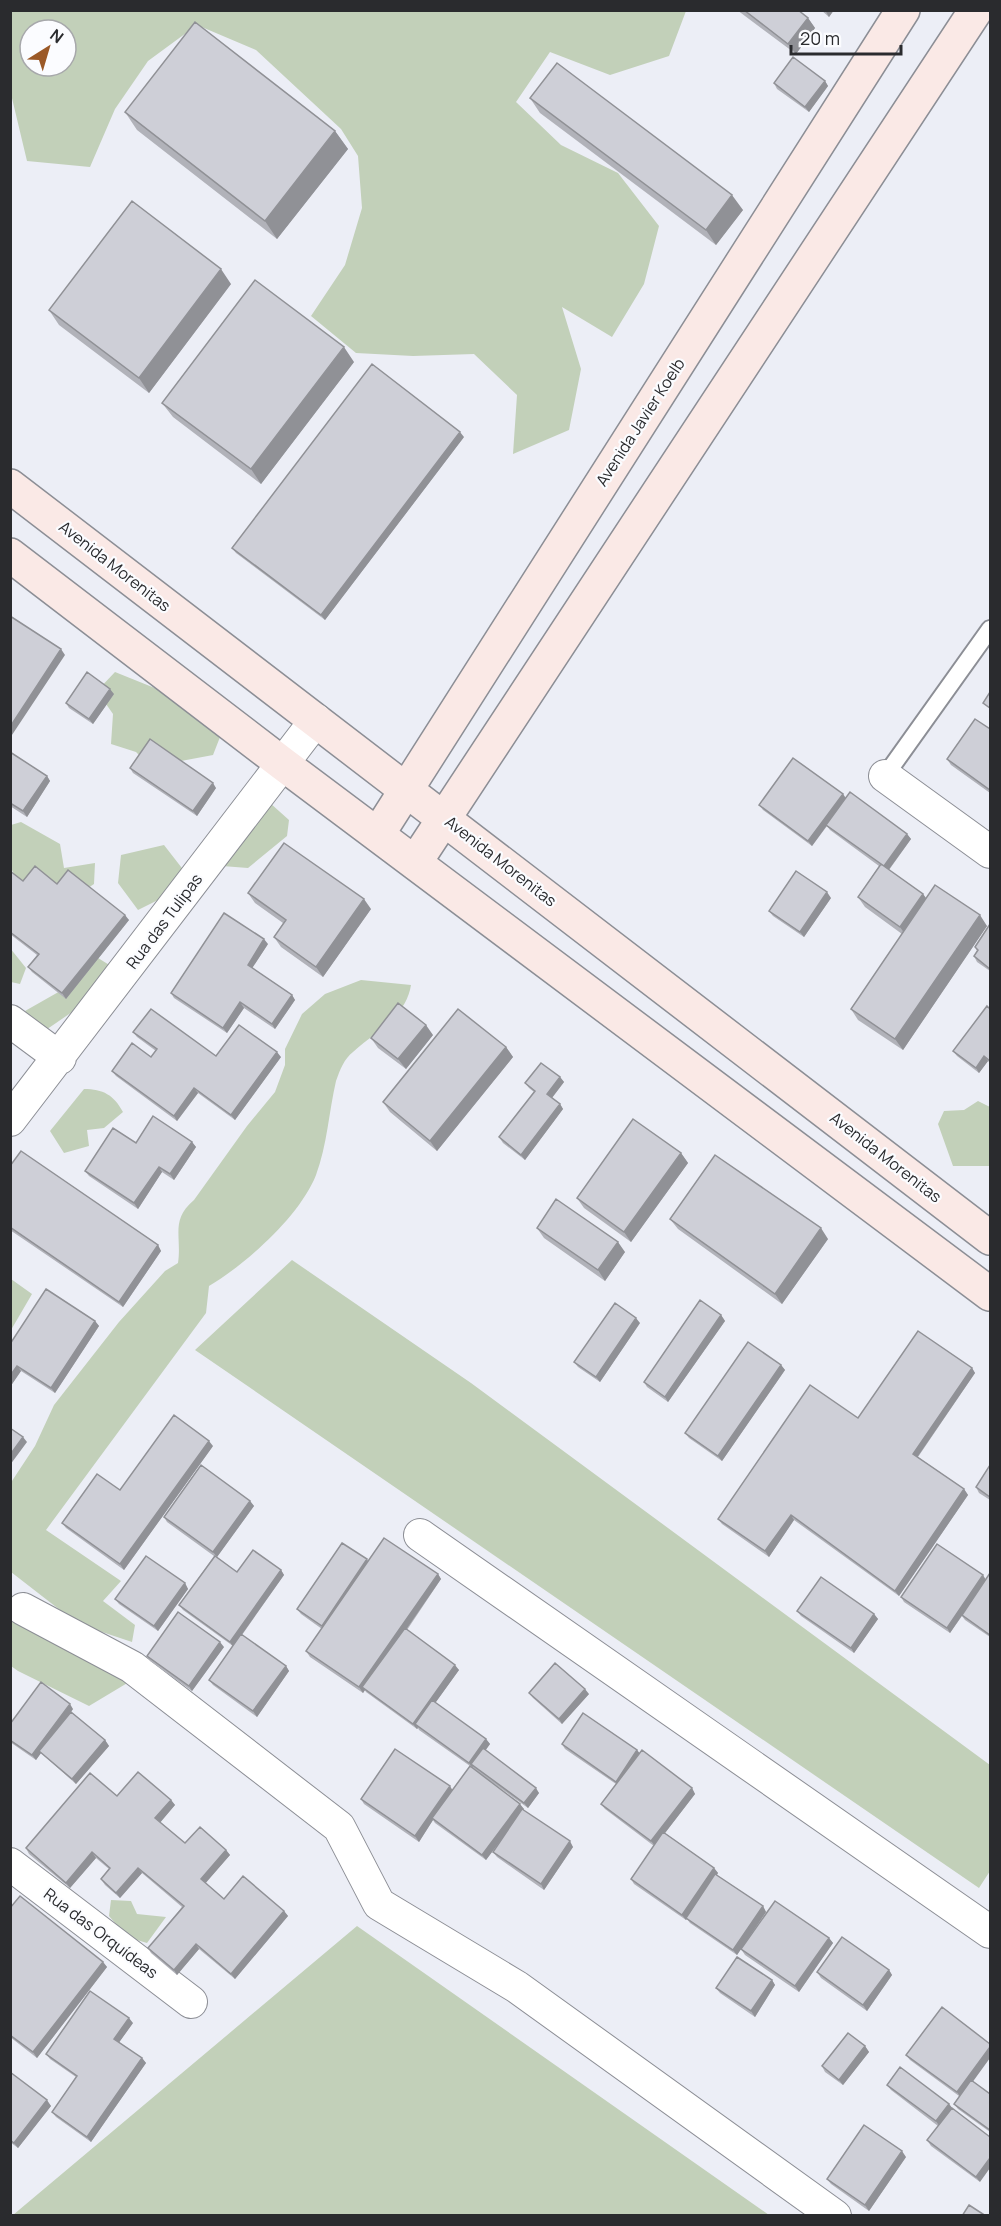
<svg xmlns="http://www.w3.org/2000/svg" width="1001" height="2226" font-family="Manrope,sans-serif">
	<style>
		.green { fill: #c2d0b9; fill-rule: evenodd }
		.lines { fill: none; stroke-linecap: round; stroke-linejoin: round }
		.lane-casing { stroke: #8c8e95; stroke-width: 20 }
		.street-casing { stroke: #8c8e95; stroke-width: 34 }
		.secondary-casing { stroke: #8c8e95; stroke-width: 36 }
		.lane { stroke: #fff; stroke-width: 16 }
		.street { stroke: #fff; stroke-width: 32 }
		.secondary { stroke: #fae9e6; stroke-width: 33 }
		.wall { fill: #b1b2b9 }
		.shaded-wall { fill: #909196 }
		.building { fill: #cecfd7; stroke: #909196; stroke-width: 1.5 }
		.labels { text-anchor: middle; stroke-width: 4.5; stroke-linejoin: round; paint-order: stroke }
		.street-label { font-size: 16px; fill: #2a2b2e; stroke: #fbfcff }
	</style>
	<rect width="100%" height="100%" fill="#eceef6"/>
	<path class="green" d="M10,11H686L669,56L610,75L550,52L516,102L561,145L618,173L659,226L644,284L612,337L562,307L581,369L569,430L513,454L517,395L474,354L413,356L356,353L311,316L345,265L362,208L358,156L341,129L256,50L197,25L148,61L115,109L90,167L27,161L11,94ZM30,30H66V66H30Z
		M115,672L182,699L222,732L213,755L181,761L162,778L136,752L111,744L113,714L97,691Z
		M270,803L289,820L287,836L248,868L222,866Z
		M21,822L60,844L64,868L95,863L94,884L67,902L28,903L11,868V825Z
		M164,845L185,872L158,900L138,910L118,883L121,855Z
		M10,948L26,968L20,984L11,982Z
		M90,953L119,971L107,988L40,1034L25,1011L62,990Z
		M361,980L411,985C406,1017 375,1032 353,1052C344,1059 340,1070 336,1081C329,1111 327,1146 316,1175C300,1216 246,1264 209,1286L206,1313L46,1530L121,1581L103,1601L135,1625L132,1642L78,1624L11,1572L10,1484L35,1446L54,1405L119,1322L165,1271L178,1263C182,1236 170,1220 194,1200L247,1126L275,1092L285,1065V1049L302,1014L325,994Z
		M84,1089C103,1089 114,1095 123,1112L104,1128L87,1130L89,1146L64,1153L50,1131Z
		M978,1101L990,1107V1166H953L938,1124L944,1111L964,1110Z
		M292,1260L471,1383L990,1765V1871L979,1888L195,1350Z
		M11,1279L32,1294L11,1330Z
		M11,1615L129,1682L89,1706L18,1671L11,1666Z
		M111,1900L131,1901L137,1914L166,1917L147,1943L127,1937L109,1916Z
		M357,1926L769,2215H13Z"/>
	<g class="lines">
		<defs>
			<path id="lane" d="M885,776L990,629"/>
			<path id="street" d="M885,776L990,852
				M10,1021L60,1058
				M10,1120L316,720
				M420,1535L990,1932
				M23,1609L132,1667L339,1827L379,1904L517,1987L835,2216
				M10,1864L191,2002"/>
			<path id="secondary" d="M10,486L990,1238
				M10,555L283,764L990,1294
				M378,834L903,10
				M416,861L976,10"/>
		</defs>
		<use href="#lane" class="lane-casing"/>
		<use href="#street" class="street-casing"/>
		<use href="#secondary" class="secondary-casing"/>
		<use href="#lane" class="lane"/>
		<use href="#street" class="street"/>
		<use href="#secondary" class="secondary"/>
	</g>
	<path class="wall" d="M737,10H798L808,18L815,28L796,54Z
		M821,10H834L829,17Z
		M825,81L828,86L809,112L777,89L774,83Z
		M530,98L743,210L716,245L540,113Z
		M125,112L335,131L348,149L277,239L137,130Z
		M231,284L149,393L59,325L49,310Z
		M354,362L261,484L173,417L162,403Z
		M464,437L325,620L236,553L232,548Z
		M114,694L93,724L69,708L66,703Z
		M990,729V793L951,765L947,759Z
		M10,752L47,776L50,781L27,817L10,806Z
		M130,768L216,788L197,816L133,773Z
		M843,794L846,798L907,834L911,839L889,870L923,894L926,898L987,926L903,1050L858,1020L851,1009L902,934L865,907L858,897L879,866L830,830L827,826L812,846L763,810L759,805Z
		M10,871L23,881L57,884L129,920L66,999L32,972L28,967L37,955L10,934Z
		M248,893L371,909L323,977L281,947L274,937L283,923L255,903Z
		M831,898L804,937L773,916L769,911Z
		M990,924V971L977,962L974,956L977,951L975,947Z
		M268,944L252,968L292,995L295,1000L275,1029L244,1008L227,1033L174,998L171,993Z
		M990,1009V1063L988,1061L979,1073L957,1056L953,1051Z
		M133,1032L216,1056L281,1057L235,1120L198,1093L177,1121L116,1076L112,1071L151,1057L156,1051L137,1037Z
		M433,1035L406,1069L378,1048L371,1038Z
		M506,1047L513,1057L437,1151L390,1112L383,1102Z
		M560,1077L564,1082L552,1098L560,1104L563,1109L525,1160L503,1143L499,1137L534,1092L529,1088L525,1083Z
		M192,1142L196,1147L174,1180L162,1172L138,1209L89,1176L85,1171L136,1143Z
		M681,1153L688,1163L631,1242L584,1208L577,1198Z
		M10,1166L158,1245L161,1251L123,1307L10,1230Z
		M670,1219L828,1239L782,1304L678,1229Z
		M537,1228L625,1252L605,1281L544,1238Z
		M721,1315L725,1321L668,1402L647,1387L644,1382Z
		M95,1321L99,1326L55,1393L21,1371L10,1387V1344Z
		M640,1323L600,1382L578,1367L574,1362Z
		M781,1365L785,1370L722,1461L689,1438L685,1433Z
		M972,1368L975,1373L918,1457L964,1489L968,1495L899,1596L794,1520L769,1557L722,1524L718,1519L858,1418Z
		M213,1446L124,1570L66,1528L62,1523Z
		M990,1465V1500L979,1493L976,1487Z
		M250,1501L254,1506L217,1557L237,1572L281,1570L284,1575L242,1635L286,1666L289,1671L257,1717L213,1685L209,1680L233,1646L183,1610L179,1605L214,1556L167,1522L164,1517Z
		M368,1561L438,1574L441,1579L407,1630L459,1670L435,1703L486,1739L490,1744L485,1751L539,1793L528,1808L482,1775L524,1809L523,1810L573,1847L544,1890L497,1857L493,1852L508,1831L486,1860L435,1823L433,1820L419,1842L364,1804L361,1799L452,1790L470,1766L419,1730L418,1728L417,1729L366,1692L365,1690L363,1693L310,1657L306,1651L322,1629L301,1614L297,1609Z
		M990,1573V1637L965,1620L962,1616L950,1633L904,1602L901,1597L986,1579Z
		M185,1583L188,1589L158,1631L119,1604L115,1599Z
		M797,1611L874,1614L878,1619L854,1653L801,1616Z
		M224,1647L192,1691L150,1661L147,1656Z
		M529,1693L589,1694L562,1724L533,1698Z
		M73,1709L71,1712L105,1740L109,1746L76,1784L41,1753L36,1760L10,1742V1724Z
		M562,1744L637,1750L640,1754L692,1788L695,1794L665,1833L714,1868L718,1873L717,1875L763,1906L766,1912L737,1955L690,1923L687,1919L686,1920L634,1884L631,1879L654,1846L605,1809L601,1804L616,1784L565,1749Z
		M117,1796L171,1800L175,1805L160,1822L185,1843L226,1850L230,1855L205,1883L224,1899L284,1911L288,1916L235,1979L199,1949L177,1975L151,1953L148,1948L182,1907L142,1873L120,1898L105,1885L101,1879L109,1869L96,1858L70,1888L29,1854L26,1848Z
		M10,1908L103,1962L107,1967L37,2058L10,2037Z
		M829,1938L833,1943L799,1992L745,1955L741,1949Z
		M889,1970L892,1975L867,2011L821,1978L817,1972Z
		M772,1980L775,1985L755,2017L720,1993L716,1988Z
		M133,2023L119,2042L142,2058L146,2063L91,2142L56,2117L52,2112L76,2077L50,2059L46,2054Z
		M865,2046L869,2052L843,2085L825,2072L822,2066Z
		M906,2055L973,2081L990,2094V2132L958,2109L954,2104L959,2096L910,2060Z
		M10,2072L51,2106L18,2148L10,2142Z
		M887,2085L949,2104L953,2109L980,2182L931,2146L927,2140L938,2126L891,2090Z
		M906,2157L869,2211L831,2184L827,2179Z"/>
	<path class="shaded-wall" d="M825,10H834L829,17Z
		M808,18L815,28L796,54L788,44Z
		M825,81L828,86L809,112L805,107Z
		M335,131L348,149L277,239L265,221Z
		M732,195L743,210L716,245L706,230Z
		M221,269L231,284L149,393L139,378Z
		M344,347L354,362L261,484L251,469Z
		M460,432L464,437L325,620L321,615Z
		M61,649L65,655L10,738V727Z
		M110,689L114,694L93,724L89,719Z
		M47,776L50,781L27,817L23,811Z
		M213,783L216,788L197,816L193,811Z
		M843,794L846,799L812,846L808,841Z
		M907,834L911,839L887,872L884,866Z
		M827,892L831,898L804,937L800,932Z
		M923,894L930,904L907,937L900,927Z
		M364,899L371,909L323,977L316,967Z
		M125,915L129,920L66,999L62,993Z
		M980,915L987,926L903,1050L895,1039Z
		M264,939L268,944L251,970L248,965Z
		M292,995L295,1000L275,1029L272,1024Z
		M240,1002L244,1008L227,1033L223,1028Z
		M426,1025L433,1035L406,1069L398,1059Z
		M506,1047L513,1057L437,1151L430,1141Z
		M277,1052L281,1057L235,1120L231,1115Z
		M984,1056L988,1061L979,1073L976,1068Z
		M560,1077L564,1082L551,1099L547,1094Z
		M194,1088L198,1093L177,1121L174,1116Z
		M560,1104L563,1109L525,1160L521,1155Z
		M192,1142L196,1147L174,1180L170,1174Z
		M681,1153L688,1163L631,1242L624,1232Z
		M159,1167L162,1172L138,1209L134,1203Z
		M821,1228L828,1239L782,1304L775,1294Z
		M618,1242L625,1252L605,1281L598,1270Z
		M158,1245L161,1251L123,1307L119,1302Z
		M721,1315L725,1321L668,1402L665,1397Z
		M636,1318L640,1323L600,1382L596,1377Z
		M95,1321L99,1326L55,1393L51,1388Z
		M781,1365L785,1370L722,1461L718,1456Z
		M17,1366L21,1371L10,1387V1376Z
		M972,1368L975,1373L916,1459L913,1454Z
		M23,1437L27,1442L10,1465V1455Z
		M209,1441L213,1446L124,1570L120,1564Z
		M964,1489L968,1495L899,1596L895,1591Z
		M250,1501L254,1506L217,1557L213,1552Z
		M791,1515L794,1520L769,1557L765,1551Z
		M367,1559L370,1565L325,1632L322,1626Z
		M281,1570L284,1575L233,1647L230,1642Z
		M438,1574L441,1579L365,1689L362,1687L365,1690L363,1693L359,1687Z
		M983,1575L986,1580L950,1633L947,1628Z
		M185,1583L188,1589L158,1631L154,1626Z
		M874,1614L878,1619L854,1653L851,1648Z
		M220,1642L224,1647L192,1691L189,1686Z
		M455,1665L459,1670L418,1727L415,1724L418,1728L417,1729L413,1724Z
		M286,1666L289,1671L257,1717L253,1711Z
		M585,1689L589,1694L562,1724L559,1719Z
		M70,1704L73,1709L41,1753L39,1751L41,1753L36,1760L32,1755Z
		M486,1739L490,1744L474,1766L471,1764L473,1767V1768L469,1763Z
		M105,1740L109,1746L76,1784L72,1779Z
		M637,1750L641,1755L620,1787L616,1782Z
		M450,1786L453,1791L432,1818L433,1820L419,1842L415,1836Z
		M536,1788L539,1793L528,1808L524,1803Z
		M692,1788L695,1794L655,1846L651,1841Z
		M171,1800L175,1805L159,1824L155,1818Z
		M520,1804L524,1809L486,1860L482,1855Z
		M570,1841L573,1847L544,1890L541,1884Z
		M226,1850L230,1855L204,1885L201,1879Z
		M92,1852L96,1858L70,1888L66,1883Z
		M138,1868L142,1873L120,1898L116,1893Z
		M714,1868L718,1873L686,1920L682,1915Z
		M763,1906L766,1912L737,1955L733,1950Z
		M284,1911L288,1916L235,1979L231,1974Z
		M829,1938L833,1943L799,1992L795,1986Z
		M196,1944L199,1949L177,1975L174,1970Z
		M103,1962L107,1967L37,2058L33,2052Z
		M889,1970L892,1975L867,2011L863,2005Z
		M772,1980L775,1985L755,2017L751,2011Z
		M129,2018L133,2023L118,2044L114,2039Z
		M865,2046L869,2052L843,2085L839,2080Z
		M990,2047V2058L961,2098L957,2092Z
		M142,2058L146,2063L91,2142L87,2137Z
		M47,2100L51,2106L18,2148L14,2143Z
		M949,2104L953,2109L940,2127L936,2121Z
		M902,2151L906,2157L869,2211L865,2205Z
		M990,2158V2168L980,2182L976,2177Z"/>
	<path class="building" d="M744,10H798L808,18L788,44Z
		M195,22L335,131L265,221L125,112Z
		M793,57L825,81L805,107L774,83Z
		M557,63L732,195L706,230L530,98Z
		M132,201L221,269L139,378L49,310Z
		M255,280L344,347L251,469L162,403Z
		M372,364L460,432L321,615L232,548Z
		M10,616L61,649L10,727Z
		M87,672L110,689L89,719L66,703Z
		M990,692V708L983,703Z
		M975,719L990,729V790L947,759Z
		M150,739L213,783L193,811L130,768Z
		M10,752L47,776L23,811L10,803Z
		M793,758L843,794L808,841L759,805Z
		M850,792L907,834L884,866L826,825Z
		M284,843L364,899L316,967L274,937L286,920L248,893Z
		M881,864L923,894L900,927L858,897Z
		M35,866L57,884L68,870L125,915L62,993L28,967L39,954L10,932V871L23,881Z
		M796,871L827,892L800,932L769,911Z
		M935,885L980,915L895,1039L851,1009Z
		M224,913L264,939L248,965L292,995L272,1024L240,1002L223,1028L171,993Z
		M990,924V969L974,956L978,950L975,947Z
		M398,1003L426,1025L398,1059L371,1038Z
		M987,1006L990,1009V1061L984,1056L976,1068L953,1051Z
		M151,1009L216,1056L239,1025L277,1052L231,1115L194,1088L174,1116L112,1071L132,1043L151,1057L157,1049L133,1032Z
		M458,1009L506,1047L430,1141L383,1102Z
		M541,1063L560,1077L547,1094L560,1104L521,1155L499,1137L535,1091L525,1083Z
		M153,1116L192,1142L170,1174L159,1167L134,1203L85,1171L113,1128L136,1143Z
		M633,1119L681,1153L624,1232L577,1198Z
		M21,1151L158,1245L119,1302L10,1227V1166Z
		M715,1155L821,1228L775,1294L670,1219Z
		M556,1199L618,1242L598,1270L537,1228Z
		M46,1289L95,1321L51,1388L17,1366L10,1376V1344Z
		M700,1300L721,1315L665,1397L644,1382Z
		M615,1303L636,1318L596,1377L574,1362Z
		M918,1331L972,1368L913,1454L964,1489L895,1591L791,1515L765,1551L718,1519L810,1385L858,1418Z
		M748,1342L781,1365L718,1456L685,1433Z
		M174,1415L209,1441L120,1564L62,1523L97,1474L120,1490Z
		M10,1428L23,1437L10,1455Z
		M201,1465L250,1501L213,1552L164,1517Z
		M990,1465V1497L976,1487Z
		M384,1538L438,1574L359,1687L306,1651Z
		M342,1543L367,1559L322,1626L297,1609Z
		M937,1544L983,1575L947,1628L901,1597Z
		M253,1550L281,1570L230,1642L179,1605L215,1556L237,1572Z
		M146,1556L185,1583L154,1626L115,1599Z
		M990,1573V1635L962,1615Z
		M821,1577L874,1614L851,1648L797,1611Z
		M178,1612L220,1642L189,1686L147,1656Z
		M405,1628L455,1665L413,1724L362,1687Z
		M241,1634L286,1666L253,1711L209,1680Z
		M555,1663L585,1689L559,1719L529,1693Z
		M41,1682L70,1704L32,1755L10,1740V1724Z
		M432,1700L486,1739L469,1763L415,1724Z
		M71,1712L105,1740L72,1779L39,1751Z
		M583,1713L637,1750L616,1782L562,1744Z
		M483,1748L536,1788L524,1803L471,1764Z
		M395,1749L450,1786L415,1836L361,1799Z
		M642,1750L692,1788L651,1841L601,1804Z
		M470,1766L520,1804L482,1855L432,1818Z
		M138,1772L171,1800L155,1818L185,1843L200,1827L226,1850L201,1879L224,1899L243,1876L284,1911L231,1974L196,1944L174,1970L148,1948L184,1906L138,1868L116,1893L101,1879L110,1868L92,1852L66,1883L26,1848L90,1773L117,1796Z
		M522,1809L570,1841L541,1884L493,1852Z
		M663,1832L714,1868L682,1915L631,1879Z
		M715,1874L763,1906L733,1950L686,1918Z
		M20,1896L103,1962L33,2052L10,2035V1908Z
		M775,1901L829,1938L795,1986L741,1949Z
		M842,1937L889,1970L863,2005L817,1972Z
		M737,1957L772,1980L751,2011L716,1988Z
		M90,1991L129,2018L114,2039L142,2058L87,2137L52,2112L77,2076L46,2054Z
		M942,2007L990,2044V2047L957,2092L906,2055Z
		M848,2033L865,2046L839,2080L822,2066Z
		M900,2067L949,2104L936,2121L887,2085Z
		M10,2072L47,2100L14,2143L10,2140Z
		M971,2080L990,2094V2130L954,2104Z
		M952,2108L990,2137V2158L976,2177L927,2140Z
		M864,2125L902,2151L865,2205L827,2179Z
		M969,2205L986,2216H962Z"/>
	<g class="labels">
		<g class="street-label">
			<text transform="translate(640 422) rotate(-57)" y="6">Avenida Javier Koelb</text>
			<text transform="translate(115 566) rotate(38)" y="6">Avenida Morenitas</text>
			<text transform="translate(501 861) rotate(38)" y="6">Avenida Morenitas</text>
			<text transform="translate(164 921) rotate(-53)" y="6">Rua das Tulipas</text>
			<text transform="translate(886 1157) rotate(38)" y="6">Avenida Morenitas</text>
			<text transform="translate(101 1933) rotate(37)" y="6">Rua das Orquídeas</text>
		</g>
	</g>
	<rect width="1001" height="2226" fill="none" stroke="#2a2b2e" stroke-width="24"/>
	<g transform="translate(48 48) rotate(37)"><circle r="28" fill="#fbfcff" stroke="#a7a8ab" stroke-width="1.5"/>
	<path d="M0-4.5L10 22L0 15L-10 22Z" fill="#9b5927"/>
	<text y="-9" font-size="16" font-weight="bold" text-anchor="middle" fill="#2a2b2e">N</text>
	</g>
	<path d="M791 45v9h110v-9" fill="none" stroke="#2a2b2e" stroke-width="3"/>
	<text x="800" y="45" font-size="18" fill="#2a2b2e" stroke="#fbfcff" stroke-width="4.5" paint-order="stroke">20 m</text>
</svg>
